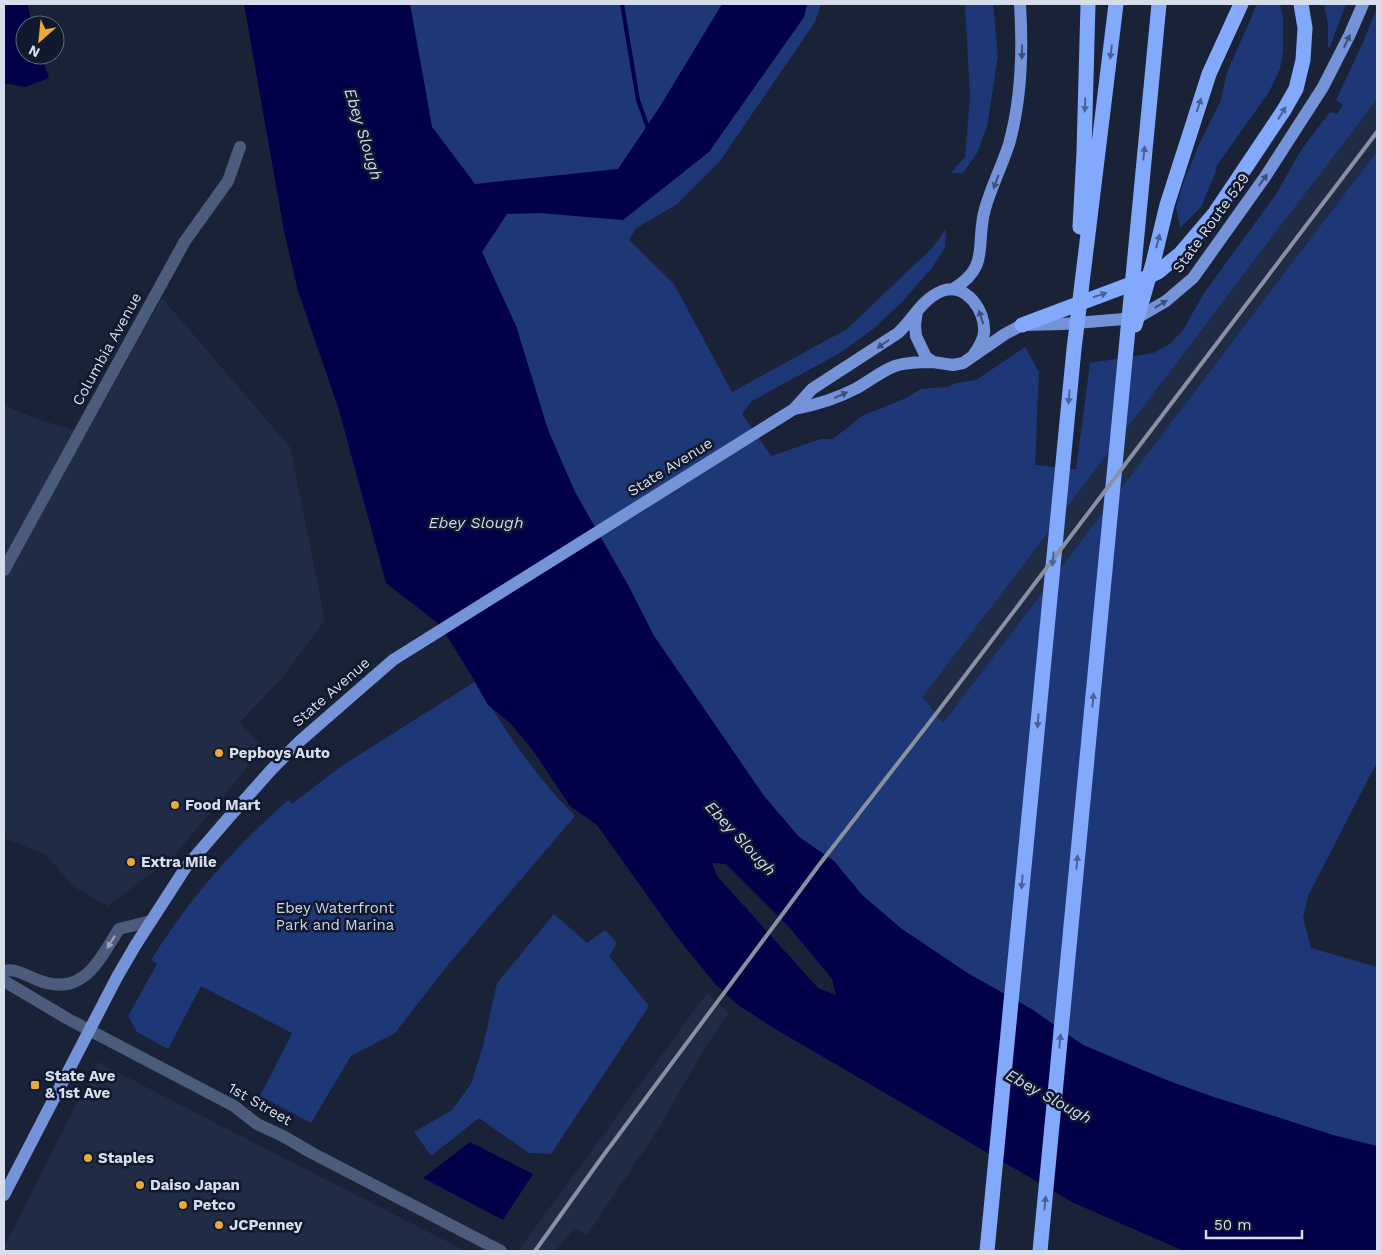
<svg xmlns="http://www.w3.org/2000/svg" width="1381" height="1255" font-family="'Work Sans',sans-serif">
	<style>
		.built { fill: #202b45 }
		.green { fill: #1e3777 }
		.water { fill: #010049 }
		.pier { fill: #192237 }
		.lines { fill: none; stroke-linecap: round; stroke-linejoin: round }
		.stream { stroke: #010049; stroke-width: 4 }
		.minor { stroke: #4c5c7d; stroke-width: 12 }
		.tertiary { stroke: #4c5c7d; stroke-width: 12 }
		.primary { stroke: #7493d9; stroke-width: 12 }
		.motorway { stroke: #83a9fd; stroke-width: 15 }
		.rail { stroke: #8890a1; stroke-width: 4 }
		.oneway { fill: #3d507a }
		.oneway2 { fill: #4a6195 }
		.oneway3 { fill: #98a3ba }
		.poi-dot { fill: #eba939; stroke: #10192d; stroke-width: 2 }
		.labels { text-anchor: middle; stroke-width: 5; stroke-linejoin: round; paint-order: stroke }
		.street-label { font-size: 15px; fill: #d6ddeb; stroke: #10192d }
		.poi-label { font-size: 15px; font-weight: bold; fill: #d6ddeb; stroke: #10192d; text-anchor: start }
		.park-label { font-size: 15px; fill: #ccd6ec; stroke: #10192d }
		.water-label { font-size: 16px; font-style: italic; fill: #ced9ee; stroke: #10192d }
	</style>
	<rect width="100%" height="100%" fill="#192237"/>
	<path class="built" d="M1377,99V151L943,723L923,697Z
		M162,298L290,447L325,620L282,678L240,722L261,746L245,761L249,765L175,855L108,906L74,887L46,855L4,838V405L37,419L86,434Z
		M707,993L729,1013L706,1046L657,1131L587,1235L575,1228L555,1251H518Z
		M98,1062L297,1165L466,1251H4V1247Z"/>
	<path class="green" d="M410,4H821L815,22L720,161L676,205L636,228L629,240L674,284L732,392L847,329L933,247L946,229L945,248L931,269L902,302L873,329L840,353L752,401L742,414L771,456L821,439H833L862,416L906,398L921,389L948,387L956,383L976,380L1025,347C1031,355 1033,364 1039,372L1035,465L1076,469L1090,363L1153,353L1170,344L1183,330L1204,293L1277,193L1301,150L1330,112L1337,114L1343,105L1336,100L1365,38L1377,7V99L923,697L943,723L1377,151V762L1309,894L1303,917L1311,948L1377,967V1161L1147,1089L919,953L862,895L834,861L799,837L764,796L654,636L628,585L575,493L548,430L516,326L482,252L475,184L432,127Z
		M965,4H993L998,56L987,127L977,153L963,173H951L965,157L970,95Z
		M1257,4H1280L1283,18V51L1280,69L1269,92L1215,168L1217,169L1201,207L1180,228L1176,207L1184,181L1197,149L1221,100L1226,75Z
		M1324,4H1346L1330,47H1328V24Z
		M476,681C504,730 535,776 575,816L447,966L395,1033L351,1056L311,1123L260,1096L292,1033L201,986L168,1049L137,1032L128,1016L157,964L151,960C189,899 235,847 288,800L292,804L340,767Z
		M554,914L587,943L605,930L617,943L609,956L649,1006L551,1154L529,1153L479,1118L431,1156L414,1132L452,1110L471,1084L483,1046L497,983Z"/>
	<path class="water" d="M4,4H28L31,25H25V55H41L49,78L25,87L4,83Z
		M244,4H410L432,127L475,184L618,169L659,108L722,4H807L804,17L709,152L623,220L539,213L507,214L482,252L516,326L548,430L575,492L628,585L654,636L764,796L799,837L834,861L862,895L902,929L966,972L1033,1010L1083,1045L1169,1081L1211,1096L1333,1135L1377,1146V1251H1184L1074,1203L777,1030L738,1005L716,985L677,937L597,825L570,806L532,749L510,723L488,705L467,668L439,624L386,583L339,410L298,291L284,231Z
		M470,1142L533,1174L503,1220L423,1178Z"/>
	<path class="pier" d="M712,863L726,864L789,927L832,979L836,995L818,988L717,876Z"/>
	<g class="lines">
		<path class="stream" d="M622,4L638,100L648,128"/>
		<path class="minor" d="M4,570L185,241L228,181L240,147"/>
		<path class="tertiary" d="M4,971C14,968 23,974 33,978C81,1000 97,964 119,929L151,921
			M4,981L68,1019L234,1106L257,1124L283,1136L312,1153L501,1251"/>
		<path class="primary" d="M953,289C991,267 975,244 985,209C991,187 1002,166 1009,144C1022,98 1023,51 1020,4
			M917,311L915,325L916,336L926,357L933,362L953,365L963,363L1005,334L1022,325L1063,324L1124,319L1142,315L1166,301L1193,278L1265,177L1323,87L1350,34L1363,4
			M794,409C817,405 836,399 857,388C870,381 881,371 895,366C907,362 920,362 933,362
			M4,1195L117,977L135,946L186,867L231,815L272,769L300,741L393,660L794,409L812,389L898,333C913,319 922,299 942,291C966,282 986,311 984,333C983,342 977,350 972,357"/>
		<path class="motorway" d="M1080,227L1084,152L1088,4
			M1022,325L1139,281L1158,272L1180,254L1215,213L1284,110L1296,89L1303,60L1305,28L1301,4
			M1135,325L1153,263L1167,205L1209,74L1241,4
			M987,1251L1074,349L1116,4
			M1040,1251L1159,4"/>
		<path class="rail" d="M535,1251L600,1160L819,865L936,714L1377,132"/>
	</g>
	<defs><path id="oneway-solid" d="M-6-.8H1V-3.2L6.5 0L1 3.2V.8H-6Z" transform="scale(1.25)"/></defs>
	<g class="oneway">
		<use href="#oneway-solid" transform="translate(1347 41) rotate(-65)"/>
		<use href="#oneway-solid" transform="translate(1022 52) rotate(91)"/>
		<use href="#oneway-solid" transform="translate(1263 180) rotate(-55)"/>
		<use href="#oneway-solid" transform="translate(996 182) rotate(110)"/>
		<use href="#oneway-solid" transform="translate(1161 304) rotate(-31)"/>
		<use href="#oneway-solid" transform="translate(981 317) rotate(-108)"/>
		<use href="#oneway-solid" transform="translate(883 344) rotate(145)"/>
		<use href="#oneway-solid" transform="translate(841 395) rotate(-24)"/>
	</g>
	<g class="oneway2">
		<use href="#oneway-solid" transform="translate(1111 52) rotate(97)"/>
		<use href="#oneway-solid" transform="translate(1085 105) rotate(92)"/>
		<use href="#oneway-solid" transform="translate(1199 105) rotate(-72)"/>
		<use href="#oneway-solid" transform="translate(1282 113) rotate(-58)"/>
		<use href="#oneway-solid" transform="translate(1144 153) rotate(-84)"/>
		<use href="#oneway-solid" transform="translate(1158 241) rotate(-76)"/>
		<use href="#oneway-solid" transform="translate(1100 295) rotate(-18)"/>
		<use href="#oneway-solid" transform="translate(1069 397) rotate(95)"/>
		<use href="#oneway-solid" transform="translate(1053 559) rotate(95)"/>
		<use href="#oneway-solid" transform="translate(1093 700) rotate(-85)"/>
		<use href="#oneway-solid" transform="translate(1038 721) rotate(95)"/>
		<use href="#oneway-solid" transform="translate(1077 862) rotate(-85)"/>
		<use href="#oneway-solid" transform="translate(1022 882) rotate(95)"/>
		<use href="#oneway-solid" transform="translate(1060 1041) rotate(-85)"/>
		<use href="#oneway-solid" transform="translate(1045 1203) rotate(-85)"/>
	</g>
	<use class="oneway3" href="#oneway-solid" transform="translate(111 942) rotate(122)"/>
	<g class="poi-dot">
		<circle cx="219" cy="753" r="5"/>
		<circle cx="175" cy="805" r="5"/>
		<circle cx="131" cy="862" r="5"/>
		<rect x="30" y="1080" width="10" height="10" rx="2.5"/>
		<circle cx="88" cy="1158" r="5"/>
		<circle cx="140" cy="1185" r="5"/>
		<circle cx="183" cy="1205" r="5"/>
		<circle cx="219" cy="1225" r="5"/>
	</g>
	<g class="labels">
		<g class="street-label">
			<text transform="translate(1211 223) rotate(-54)" y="5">State Route 529</text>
			<text transform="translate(107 349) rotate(-61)" y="5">Columbia Avenue</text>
			<text transform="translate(670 467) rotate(-32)" y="5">State Avenue</text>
			<text transform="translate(331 692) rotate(-41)" y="5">State Avenue</text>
			<text transform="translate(260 1104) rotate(30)" y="5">1st Street</text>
		</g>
		<g class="poi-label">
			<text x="229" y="758">Pepboys Auto</text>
			<text x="185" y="810">Food Mart</text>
			<text x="141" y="867">Extra Mile</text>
			<text x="45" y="1081">State Ave<tspan x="45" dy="17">&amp; 1st Ave</tspan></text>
			<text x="98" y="1163">Staples</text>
			<text x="150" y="1190">Daiso Japan</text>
			<text x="193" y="1210">Petco</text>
			<text x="229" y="1230">JCPenney</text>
		</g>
		<g class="park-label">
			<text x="335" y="913">Ebey Waterfront<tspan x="335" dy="17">Park and Marina</tspan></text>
		</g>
		<g class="water-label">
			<text transform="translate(364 134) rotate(73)" y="6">Ebey Slough</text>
			<text x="476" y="528">Ebey Slough</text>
			<text transform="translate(741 838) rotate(47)" y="6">Ebey Slough</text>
			<text transform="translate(1049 1096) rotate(29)" y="6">Ebey Slough</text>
		</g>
	</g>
	<rect width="1381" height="1255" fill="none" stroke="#d6ddeb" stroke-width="10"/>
	<g transform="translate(40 40) rotate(207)"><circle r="24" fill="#10192d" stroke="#5f6779"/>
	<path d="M0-4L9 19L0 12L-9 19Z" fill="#eba939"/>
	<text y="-8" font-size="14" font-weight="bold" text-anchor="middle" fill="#d6ddeb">N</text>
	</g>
	<path d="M1206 1230v8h96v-8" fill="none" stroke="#d6ddeb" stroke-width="2.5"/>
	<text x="1214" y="1230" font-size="15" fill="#d6ddeb" stroke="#10192d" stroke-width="4" paint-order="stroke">50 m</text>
</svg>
